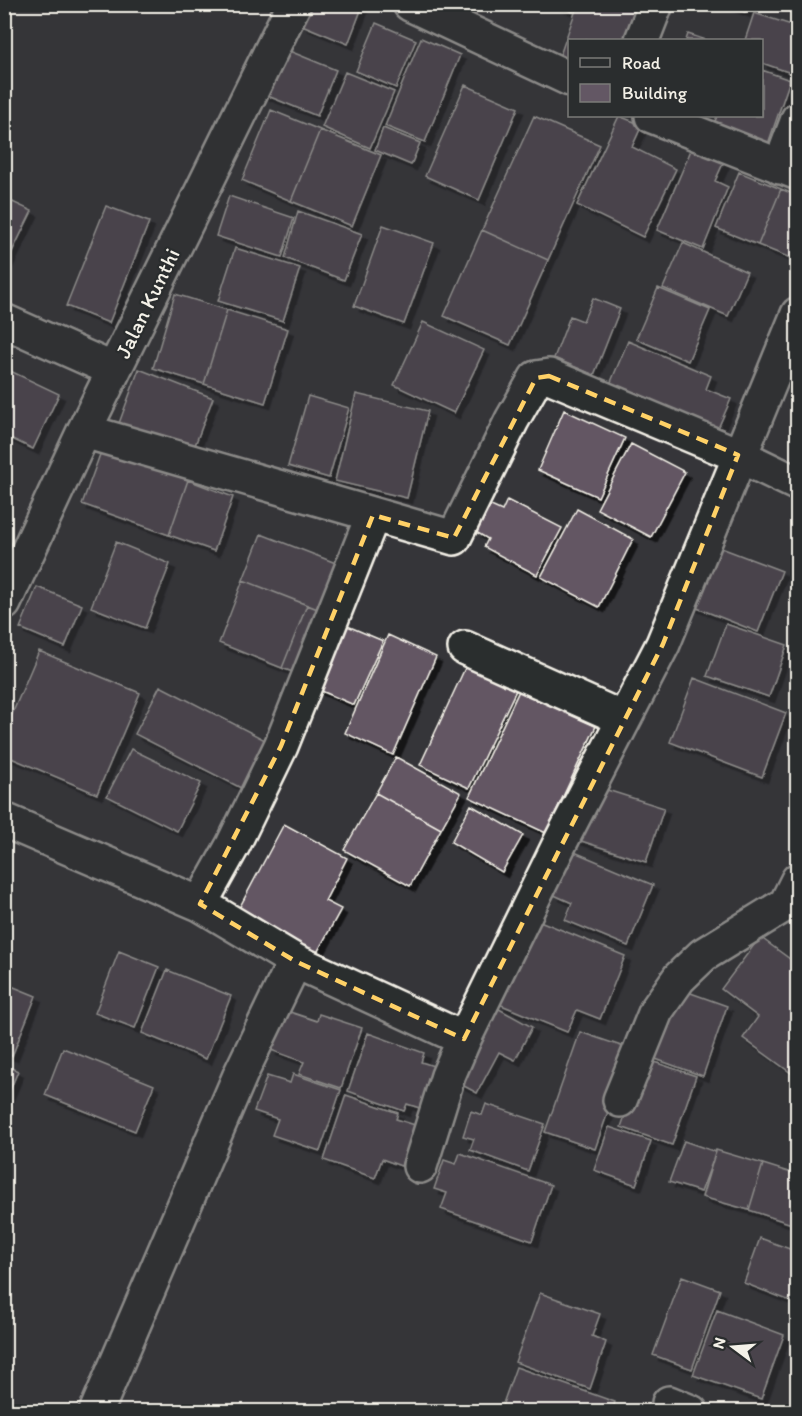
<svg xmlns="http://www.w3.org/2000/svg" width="802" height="1416" font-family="Itim,sans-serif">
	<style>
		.building { fill: #635764; stroke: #f4f1e8; stroke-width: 1.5; filter: url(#shadow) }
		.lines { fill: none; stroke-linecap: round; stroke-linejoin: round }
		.street-casing { stroke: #f4f1e8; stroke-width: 38 }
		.street { stroke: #2a2d2e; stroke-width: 33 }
		.marked { fill: none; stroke: #ffd166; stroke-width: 4.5; stroke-dasharray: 12 8; stroke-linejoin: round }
		.labels { text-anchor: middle; stroke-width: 4.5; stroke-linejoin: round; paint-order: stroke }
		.street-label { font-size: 22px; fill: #f4f1e8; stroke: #2a2d2e }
	</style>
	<defs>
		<filter id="shadow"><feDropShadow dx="5.5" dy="5.5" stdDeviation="0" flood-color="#0009"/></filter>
	</defs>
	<rect width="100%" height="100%" fill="#353539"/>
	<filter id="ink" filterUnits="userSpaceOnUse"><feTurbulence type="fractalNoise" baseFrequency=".0167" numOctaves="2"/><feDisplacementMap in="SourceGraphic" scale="12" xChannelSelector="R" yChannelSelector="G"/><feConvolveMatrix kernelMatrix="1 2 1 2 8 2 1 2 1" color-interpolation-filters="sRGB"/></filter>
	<g filter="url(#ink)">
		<path class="building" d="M311,4L363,5L348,44L302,25Z
			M553,4H576L573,12Z
			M578,4H647L635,40H570V62L559,58Z
			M723,4H748L745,12Z
			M754,13L798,27V64L794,74L762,63V40H745Z
			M376,23L416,40L396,88L356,71Z
			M688,34L706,40H686Z
			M421,38L460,55L425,142L385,126Z
			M282,48L336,70L317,116L263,94Z
			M762,70L790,80L768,144L714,124L717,116H762Z
			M345,72L394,92L370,148L322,127Z
			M465,85L518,108L479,200L425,176Z
			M271,110L320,130L291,201L242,180Z
			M534,116L600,145L548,260L482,230Z
			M619,116L642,125L632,147L676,169L643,237L577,205Z
			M383,128L420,143L411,165L375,150Z
			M320,130L381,155L352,226L291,201Z
			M694,143L726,157L715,181L728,187L703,249L657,230Z
			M739,172L781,189L758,245L716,228Z
			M781,189L798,196V261L758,245Z
			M229,196L294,218L282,257L216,236Z
			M4,198L32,211L4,268Z
			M106,206L149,222L109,323L66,306Z
			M298,211L362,234L344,280L285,258Z
			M383,225L434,243L404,324L354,306Z
			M482,230L548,260L510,345L444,316Z
			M683,243L747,272L728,316L663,288Z
			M235,248L300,268L283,321L218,301Z
			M658,288L710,310L688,361L636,339Z
			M175,294L227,310L204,384L153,368Z
			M593,298L620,309L594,375L554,358L570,316L583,321Z
			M227,310L288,329L265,403L204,384Z
			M423,322L484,350L454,413L394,385Z
			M798,340V375L785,370Z
			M628,341L711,376L706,389L731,399L715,435L608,389Z
			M4,368L59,394L33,449L4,435Z
			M139,369L213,398L192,453L118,426Z
			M356,394L428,411L407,498L335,481Z
			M308,396L349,408L329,478L288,466Z
			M564,410L625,438L598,497L538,470Z
			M631,444L685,472L651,537L597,509Z
			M102,449L188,480L169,535L82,504Z
			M188,480L233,497L214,551L169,535Z
			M507,500L562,528L537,575L484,547L488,539L476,532L489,505L502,511Z
			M577,509L633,539L599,607L541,577Z
			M261,534L346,567L328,613L243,580Z
			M116,542L170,564L145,628L91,607Z
			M716,546L782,571L758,632L692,606Z
			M243,580L307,605L282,668L219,643Z
			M37,587L82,605L65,647L20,628Z
			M307,605L328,613L303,676L282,668Z
			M338,622L383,641L354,705L310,686Z
			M726,624L787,645L769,697L707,676Z
			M388,635L436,657L393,755L345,733Z
			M39,651L140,693L97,794L4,755V733Z
			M466,666L516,690L469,788L420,765Z
			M694,678L786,713L762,777L670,742Z
			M160,686L267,741L243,789L135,734Z
			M519,691L596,726L546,833L469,797Z
			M131,749L201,783L177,831L107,796Z
			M396,757L461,793L441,829L376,793Z
			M604,789L664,808L646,862L572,838L582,808L596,813Z
			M376,793L441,829L410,886L344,850Z
			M471,805L523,835L502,872L451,842Z
			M284,824L347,858L325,901L341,909L314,958L235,916Z
			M572,851L653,885L628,946L565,920L572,903L554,895Z
			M535,919L625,956L600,1019L577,1010L567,1032L499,1004Z
			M760,937L798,965V1078L743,1038L758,1017L721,989Z
			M119,951L159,967L135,1028L95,1013Z
			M167,970L231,996L206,1059L142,1033Z
			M4,983L36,996L12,1056L4,1053Z
			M674,987L727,1006L703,1076L650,1057Z
			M490,1004L532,1027L515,1060L499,1052L477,1093L451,1079Z
			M284,1010L317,1021L319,1014L362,1028L341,1088L299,1074L304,1062L271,1050Z
			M580,1032L630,1049L595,1149L545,1132Z
			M368,1033L424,1053L421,1062L440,1068L426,1110L407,1104L404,1111L348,1091Z
			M63,1048L154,1085L135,1131L45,1095Z
			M645,1059L696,1076L672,1145L621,1127Z
			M4,1065L18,1071L7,1097L4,1096Z
			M293,1074L341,1090L320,1151L272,1135L278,1119L254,1111L267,1076L290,1083Z
			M346,1095L398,1113L396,1119L415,1125L401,1166L382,1159L375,1178L324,1160Z
			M486,1104L545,1124L528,1171L470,1150L474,1139L463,1136L471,1111L482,1115Z
			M609,1127L651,1141L636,1185L594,1170Z
			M684,1141L716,1152L701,1192L669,1182Z
			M798,1149V1166L793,1165Z
			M716,1150L763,1164L749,1210L702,1197Z
			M460,1153L551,1185L532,1241L441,1209L447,1193L434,1189L444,1160L456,1164Z
			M763,1164L798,1175V1226L749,1210Z
			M760,1238L798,1252V1304L744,1283Z
			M682,1276L720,1290L692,1369L653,1355Z
			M540,1293L600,1314L592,1336L606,1342L590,1389L515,1362Z
			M717,1310L784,1335L761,1399L693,1375Z
			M516,1367L615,1402L612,1412H500Z"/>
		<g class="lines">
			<defs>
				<path id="street" d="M410,4L570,79
					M642,40L656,4
					M652,116L798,173
					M780,167L798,119
					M4,321L114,370
					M84,431L454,538L512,420L536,378L549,376L738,455L798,484
					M4,603L84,431L294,4
					M465,648L624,719
					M4,820L200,904L295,961L464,1039
					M200,904L233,845L281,746L373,515
					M620,1100L656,1011L679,978L703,955L786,904L798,880
					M420,1166L448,1076L464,1039L560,843L663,644L798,314
					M669,1403L691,1412
					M96,1412L241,1073L295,961"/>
			</defs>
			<use href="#street" class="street-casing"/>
			<use href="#street" class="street"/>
		</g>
	</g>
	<path d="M0 0H802V1416H0ZM549,376L738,455L663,644L464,1039L295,961L200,904L281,746L373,515L454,538L536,378Z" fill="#353539" fill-opacity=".55" fill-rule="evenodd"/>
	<path class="marked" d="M549,376L738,455L663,644L464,1039L295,961L200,904L281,746L373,515L454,538L536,378Z"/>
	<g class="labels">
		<g class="street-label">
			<text transform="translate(147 303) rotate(-64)" y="8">Jalan Kunthi</text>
		</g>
	</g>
	<rect width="802" height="1416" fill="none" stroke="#2a2d2e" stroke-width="24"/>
	<rect x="12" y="12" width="778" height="1392" fill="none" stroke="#f4f1e8" stroke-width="2" filter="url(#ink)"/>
	<rect x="568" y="39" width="195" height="78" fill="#2a2d2e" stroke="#7b7b78" stroke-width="1.5"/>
	<rect x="580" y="58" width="30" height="9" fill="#2a2d2e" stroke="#7b7b78" stroke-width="1.5"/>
	<text x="622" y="69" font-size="18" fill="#f4f1e8">Road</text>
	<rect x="580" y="84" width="30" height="18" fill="#635764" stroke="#7b7b78" stroke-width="1.5"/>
	<text x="622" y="99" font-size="18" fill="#f4f1e8">Building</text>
	<g transform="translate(733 1347) rotate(286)" stroke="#2a2d2e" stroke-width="4.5" paint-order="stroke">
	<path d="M0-4.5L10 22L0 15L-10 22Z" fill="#f4f1e8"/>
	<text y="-9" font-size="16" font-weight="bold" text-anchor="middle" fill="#f4f1e8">N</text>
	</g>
</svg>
